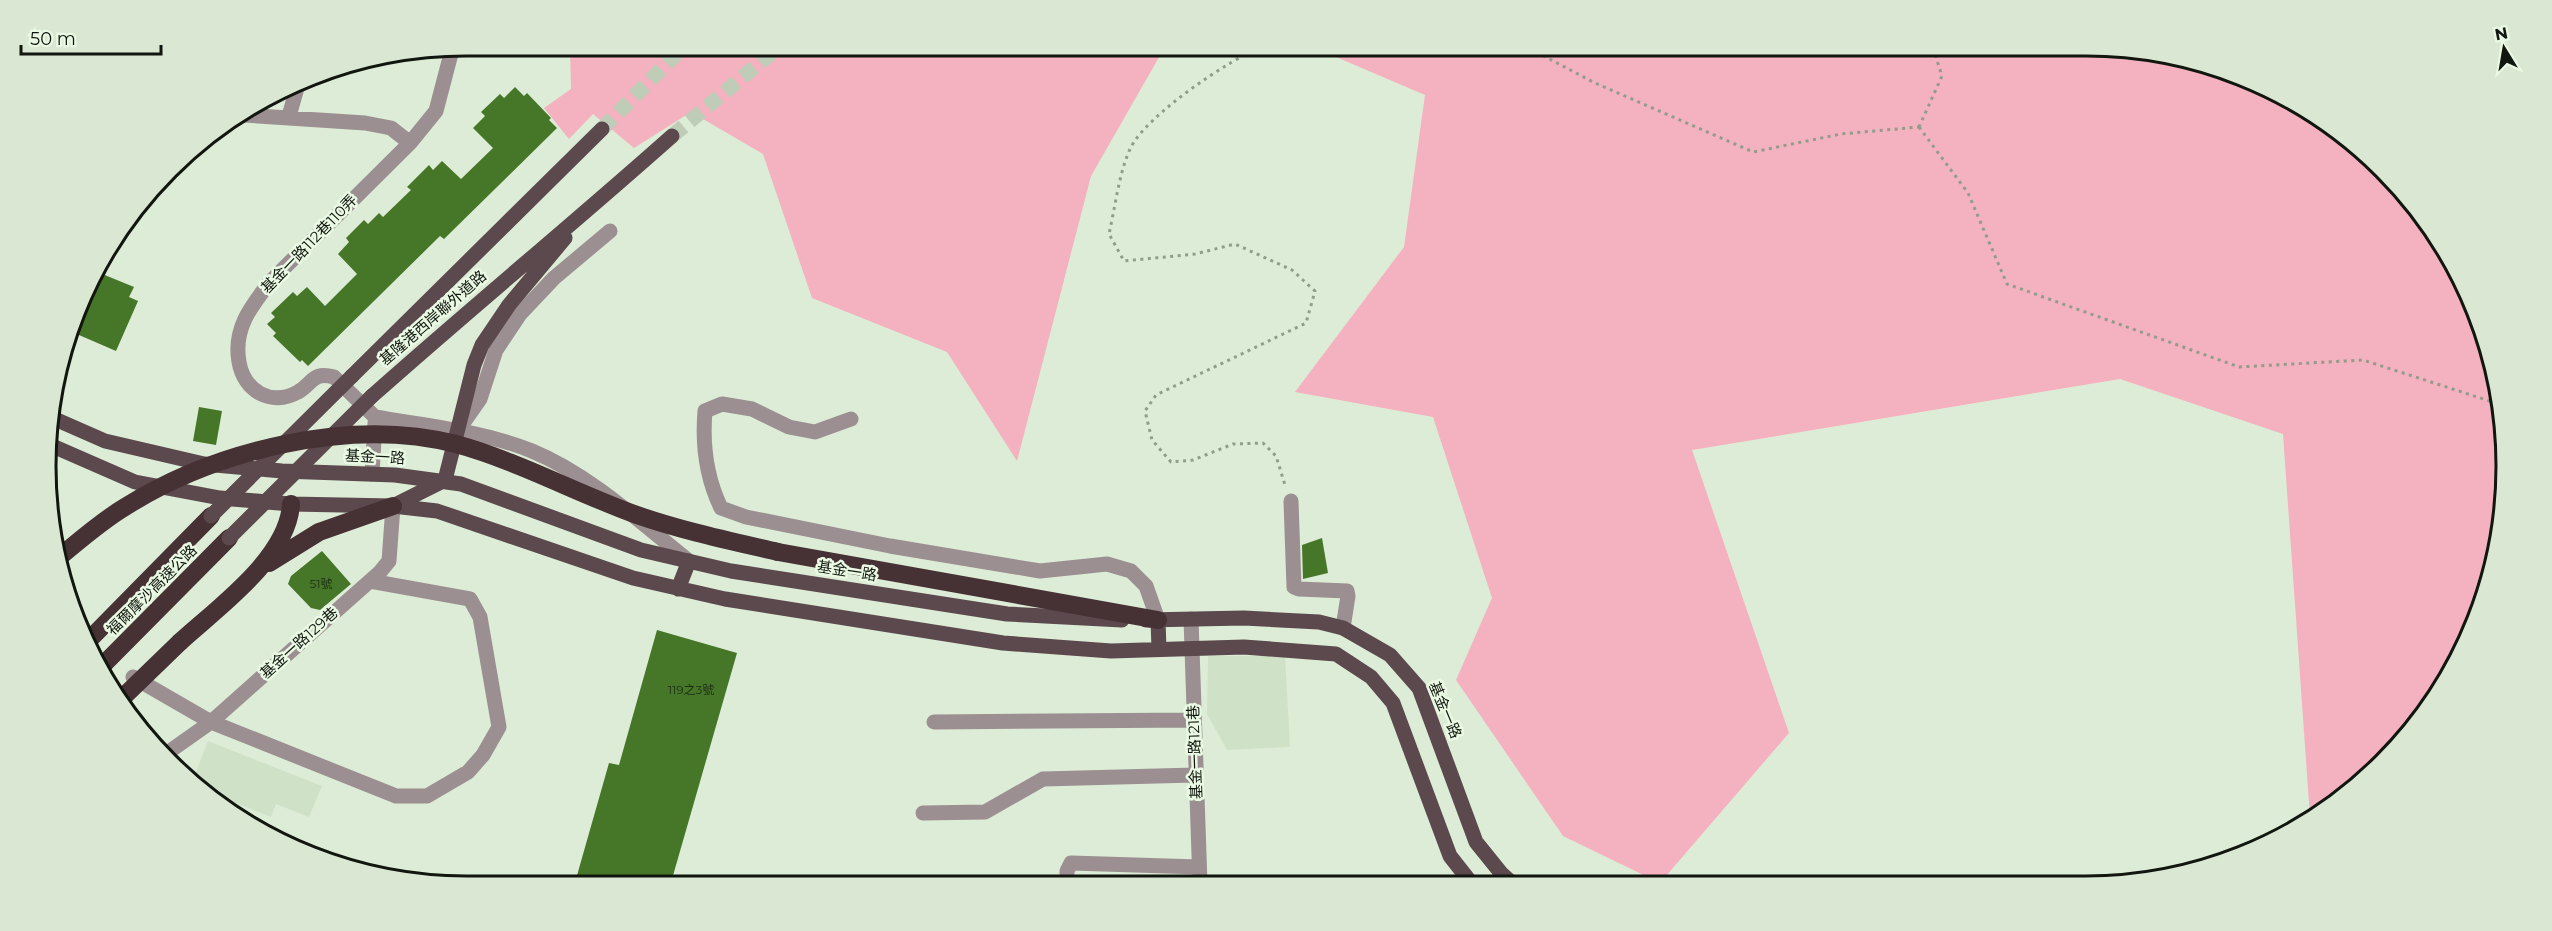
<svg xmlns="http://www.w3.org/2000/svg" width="2552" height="931" font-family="Montserrat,'Noto Sans TC',sans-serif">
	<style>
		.built { fill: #cfe2c7 }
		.green { fill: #f4b1bf }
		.building { fill: #467729 }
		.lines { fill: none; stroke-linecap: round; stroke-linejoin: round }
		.major-tunnel { stroke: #beccb8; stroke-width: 15; stroke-dasharray: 15 8; stroke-linecap: butt }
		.path { stroke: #919c8b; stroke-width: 3; stroke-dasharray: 3 4.5; stroke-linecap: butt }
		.minor { stroke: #9b8f91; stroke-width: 15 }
		.major { stroke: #5c494d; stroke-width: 15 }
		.highway { stroke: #463135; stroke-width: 18 }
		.major-bridge { stroke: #5c494d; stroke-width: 15 }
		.highway-bridge { stroke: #463135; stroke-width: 18 }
		.labels { text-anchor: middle; stroke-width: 5; stroke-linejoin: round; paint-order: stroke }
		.number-label { font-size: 12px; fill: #1e2e15 }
		.street-label { font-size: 15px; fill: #11160e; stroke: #eaf9e4 }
		.rim { fill: none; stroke: #11160e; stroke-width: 3 }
	</style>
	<rect width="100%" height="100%" fill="#ddecd6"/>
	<path class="built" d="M1208,656H1285L1290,747L1227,750L1207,714Z
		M208,741L322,786L309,817L276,804L271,817L200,789L192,782Z"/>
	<path class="green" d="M570,45H1166L1091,176L1017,461L947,352L812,298L763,154L691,112L634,148L593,114L569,139L544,108L571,89Z
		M1308,45H2086L2195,59L2272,88L2342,132L2402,188L2450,255L2485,330L2503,410L2506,493L2493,574L2450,676L2364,781L2310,817L2283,434L2120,379L1692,450L1789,733L1660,883L1563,836L1456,680L1492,598L1433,417L1295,392L1404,247L1425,95Z"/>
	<path class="building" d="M515,87L524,96L527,93L551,118L549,120L557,128L444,239L440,236L308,366L302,360L300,362L273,336L276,333L267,324L275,317L271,313L293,292L297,296L307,287L325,306L357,274L338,254L349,242L346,238L364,220L368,224L379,213L383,217L411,190L407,187L429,165L433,170L442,161L461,179L493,148L473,128L485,116L481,112L500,94L504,98Z
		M95,271L134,287L129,297L138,301L116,351L72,332L88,280H91Z
		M199,407L222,411L216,445L193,441Z
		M1322,538L1328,573L1303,579L1302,545Z
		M322,551L351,584L320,610L311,608L288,584L291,576Z
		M657,630L737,653L670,886H574L609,763L619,765Z"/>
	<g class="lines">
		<path class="major-tunnel" d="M602,129L685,45
			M672,136L781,45"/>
		<path class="path" d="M1265,45C1230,59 1146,115 1130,149C1119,173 1115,208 1109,234L1124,261L1195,254L1235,244L1292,270L1315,291L1306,323L1156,395L1145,411L1152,440L1171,462L1193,460L1233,444L1263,443L1276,456L1285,485
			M1523,45L1593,82L1753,152L1841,134L1919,127
			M1919,127L1968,193L2007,284L2239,367L2363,360L2502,405
			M1919,127L1942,76L1932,45"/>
		<path class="minor" d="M244,115L365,123L391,128L410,143
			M289,116L299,81
			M375,417L334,377C313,371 313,383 298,392C271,407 244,391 239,362C233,329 251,306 270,282L410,143L436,111L453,46
			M375,417C427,426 483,431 532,451C590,475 640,522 689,561
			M851,419L815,432L789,427L752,409L722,404L705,411C702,446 706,477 721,508L746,517L890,546L1040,571L1107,564L1131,571L1146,586L1158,620
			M459,429L480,399L496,350L520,314L554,278L610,231
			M372,474L375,423
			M1291,501L1294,587L1299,589L1347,591L1348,596L1343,628
			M1191,619L1200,884
			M133,677L211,722L396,796H427L468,772L483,755L499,727L480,617L470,599L370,581
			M934,722L1194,720
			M163,756L211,722L380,572L389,561L393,506
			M923,813L985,812L1043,779L1195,775
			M1067,885V871L1071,863L1199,867"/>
		<path class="major" d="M352,376L602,129
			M372,396C471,308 573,224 672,136
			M48,416L105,441L204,464L282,471L395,475L461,484L641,550L731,571L1007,614L1122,620
			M48,444L135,482L220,498L291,504L393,506L437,511L633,578L725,599L1003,643L1111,651L1244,647L1336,654L1371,677L1393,703L1450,856L1472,884
			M393,506L445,480L474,365L482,345L509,305L565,238
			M678,589L689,561
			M1146,620L1244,618L1319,622L1343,628L1390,655L1419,688L1476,842L1501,873L1513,884
			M1158,620L1159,649"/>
		<path class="highway" d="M778,552L1158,620
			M269,563L319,532L393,506
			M89,640L211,516
			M180,642C217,608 288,558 291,504
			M101,667L229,538"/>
		<path class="major-bridge" d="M211,516L352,376
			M229,538L372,396"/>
		<path class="highway-bridge" d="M57,559C79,541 100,522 125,507C216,450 350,417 456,444C518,461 576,493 637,515C683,531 731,541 778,552
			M118,702L180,642"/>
	</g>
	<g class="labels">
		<g class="number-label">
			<text x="321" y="588">51號</text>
			<text x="691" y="694">119之3號</text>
		</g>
		<g class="street-label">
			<text transform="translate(309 244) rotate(-46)" y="5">基金一路112巷110弄</text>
			<text transform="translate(433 318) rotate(-41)" y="5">基隆港西岸聯外道路</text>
			<text transform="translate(375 457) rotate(3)" y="5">基金一路</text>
			<text transform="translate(847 571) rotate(9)" y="5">基金一路</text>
			<text transform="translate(152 590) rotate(-45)" y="5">福爾摩沙高速公路</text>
			<text transform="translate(299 643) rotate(-42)" y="5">基金一路129巷</text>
			<text transform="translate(1445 710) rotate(67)" y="5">基金一路</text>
			<text transform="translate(1195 752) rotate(-92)" y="5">基金一路121巷</text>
		</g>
	</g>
	<path d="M0 0H2552V931H0ZM466 56H2086A410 410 0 0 1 2496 466V466A410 410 0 0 1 2086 876H466A410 410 0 0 1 56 466V466A410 410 0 0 1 466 56Z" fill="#d9e7d3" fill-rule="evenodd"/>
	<path class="rim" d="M466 56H2086A410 410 0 0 1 2496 466V466A410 410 0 0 1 2086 876H466A410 410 0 0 1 56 466V466A410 410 0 0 1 466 56Z"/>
	<g transform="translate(2504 48) rotate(349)" stroke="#eaf9e4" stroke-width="4.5" paint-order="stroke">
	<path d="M0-4.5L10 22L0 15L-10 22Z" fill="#11160e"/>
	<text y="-9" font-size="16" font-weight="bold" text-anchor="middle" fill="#11160e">N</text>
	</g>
	<path d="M21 45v9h140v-9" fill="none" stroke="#11160e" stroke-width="3"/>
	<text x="30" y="45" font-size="18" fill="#11160e" stroke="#eaf9e4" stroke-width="4.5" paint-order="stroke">50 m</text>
</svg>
